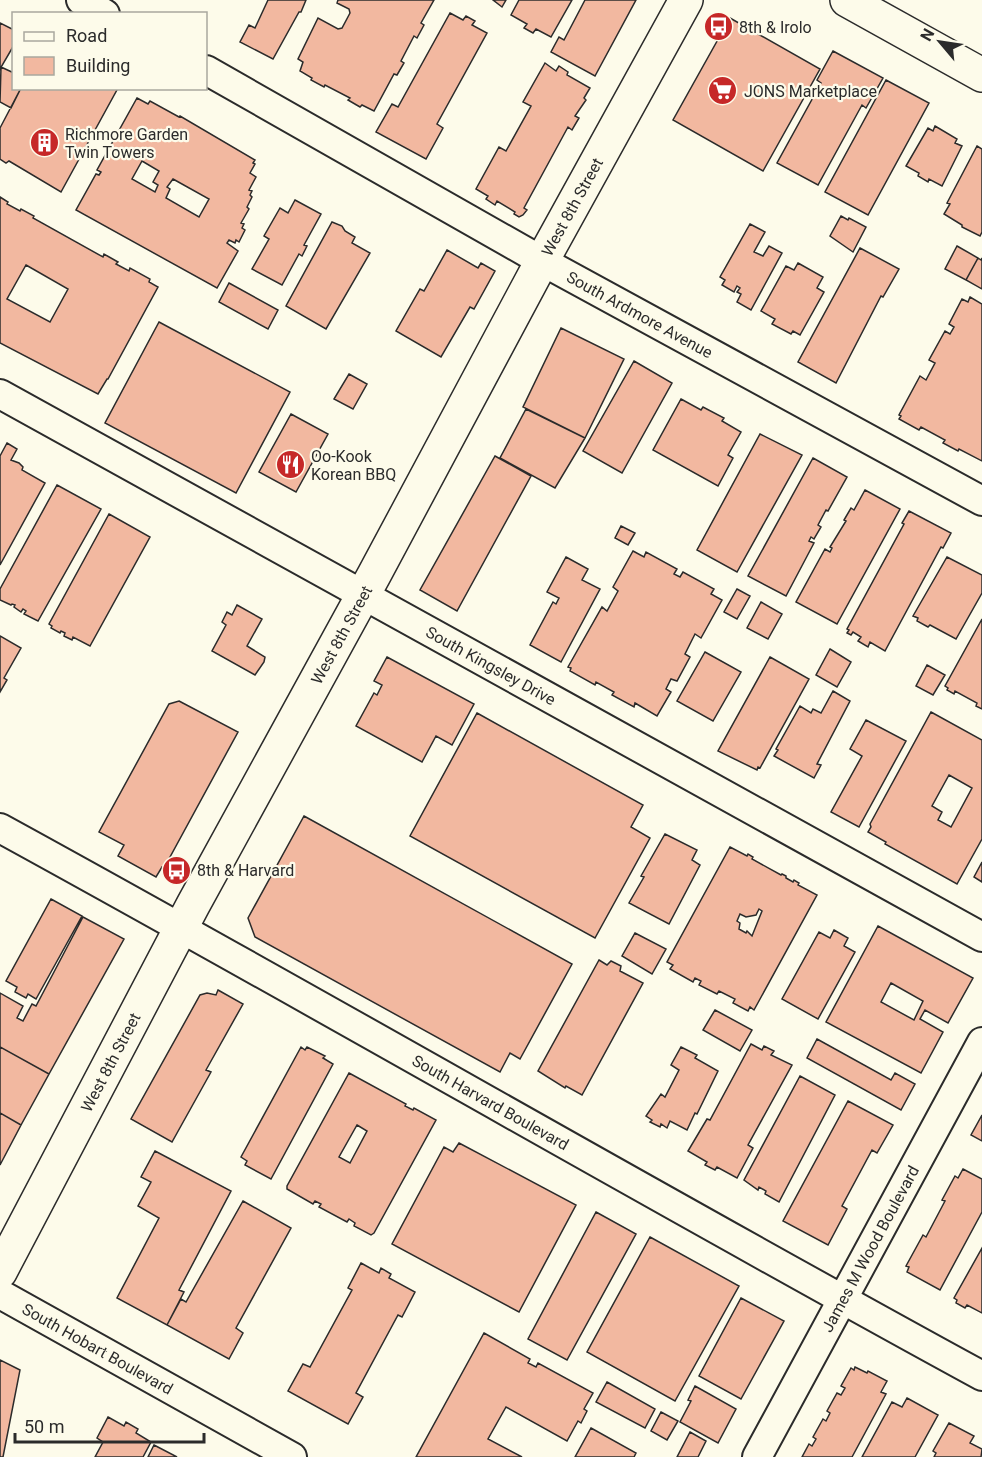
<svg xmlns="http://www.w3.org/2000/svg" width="982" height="1457" font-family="Roboto,sans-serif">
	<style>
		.building { fill: #f2b8a0; stroke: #2b2b2b; stroke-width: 1.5; fill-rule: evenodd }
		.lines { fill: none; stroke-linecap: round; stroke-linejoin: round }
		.minor-casing { stroke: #2b2b2b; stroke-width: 32 }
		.major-casing { stroke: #2b2b2b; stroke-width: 36 }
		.minor { stroke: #fdfbea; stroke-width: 28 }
		.major { stroke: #fdfbea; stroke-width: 33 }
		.labels { text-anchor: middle; stroke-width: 4.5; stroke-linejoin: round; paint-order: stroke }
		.poi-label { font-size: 16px; fill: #2b2b2b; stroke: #fdfbea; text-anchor: start }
		.street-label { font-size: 16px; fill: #2b2b2b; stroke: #fdfbea }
	</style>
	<rect width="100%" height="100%" fill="#fdfbea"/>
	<path class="building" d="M268,0H306L301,12H299L273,59L240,42L249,25L255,28Z
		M338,0H434L421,23L424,25L417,38L414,36L401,61L404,63L397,75L394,74L374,111L362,105L360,107L348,100L350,98L325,85L324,87L311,80L312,78L300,71L303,62L298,59L318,18L338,29L342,28L350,13L349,9L337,3Z
		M493,0H506L502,7Z
		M519,0H572L551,37L536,29L533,33L524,28L527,24L511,15Z
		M585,0H636L595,76L551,52L559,37L564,40Z
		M450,13L463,20L466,16L475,21L472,25L487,33L437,124L443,128L426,159L376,132L392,104L398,107Z
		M730,18L820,69L763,171L673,120Z
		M0,23L14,30V45L0,69Z
		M833,51L883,78L866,108L862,105L818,185L777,163L821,83L817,80Z
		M545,63L556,71L559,66L568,72L567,75L590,88L584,98L586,100L575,116L579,118L572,130L568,127L524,208L527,210L523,215L519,217L514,214L515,212L497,201L495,205L486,199L488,196L476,189L499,147L506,151L531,106L523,102Z
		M1,67L14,73V88H21L11,108L0,102Z
		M886,80L929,103L868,215L825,192Z
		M21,88H118L61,192L9,161L6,163L0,159V128Z
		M137,98L148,104L150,101L179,117L180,116L255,160L253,163L255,164L250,173L256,177L249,190L252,191L250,195L252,197L247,207L249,209L241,223L244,224L242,228L245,230L239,242L236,240L235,243L229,240L227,243L238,251L217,288L76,210L96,174L99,175L101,172L97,170ZM142,161L159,171L153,182L158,185L155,192L132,179ZM173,179L209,199L199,217L166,198L170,189L167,187Z
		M935,126L957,139L955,143L962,146L942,186L929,179L928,182L918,176L919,173L906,166L928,128L933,131Z
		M977,146L982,149V232L980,236L962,227V225L944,214L950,204L947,203Z
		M0,197L8,202L7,204L20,211L21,209L34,216L33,218L103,257L104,254L118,262L116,264L129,271L130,268L150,279L149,282L158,287L108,379H107L98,394L0,343ZM26,265L68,289L50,322L7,299Z
		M295,200L321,214L304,245L307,246L302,256L299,254L282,285L252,269L269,239L264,236L280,208L288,213Z
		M841,216L848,220L849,218L866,227L853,252L830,236Z
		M332,222L342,226L345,231L355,237L352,243L370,253L326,329L286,306Z
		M750,224L765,232L754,252L763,256L769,246L782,253L751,310L737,302L741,294L737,292L740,288L737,286L734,292L722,285L725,280L720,277Z
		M957,246L978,258L966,280L945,269Z
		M860,248L899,269L883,297L881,296L836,383L798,362Z
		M447,250L478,268L481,263L495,271L474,309L470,307L441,357L396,331L420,289L424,291Z
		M978,258L981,260L982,258V289L966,280Z
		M798,263L823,277L817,288L824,292L800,335L793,331L791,334L772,324L775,319L761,311L786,266L794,270Z
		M229,283L278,310L268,329L219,302Z
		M970,297L982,304V461L959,449L958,451L943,443L945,440L921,427L919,430L899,419L901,416L899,415L920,376L926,380L935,363L929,360L945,331L950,334L954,327L949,324L962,299L968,302Z
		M159,322L290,392L236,493L105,423Z
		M561,328L624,359L585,438L523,407Z
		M634,361L672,383L622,473L583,451Z
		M349,374L367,384L353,409L334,399Z
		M681,399L701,410L703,407L724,418L722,421L741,432L728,455L733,458L718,486L653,450Z
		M526,409L585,438L555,488L500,458Z
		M291,414L328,434L296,492L259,472Z
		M760,434L802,455L737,572L697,550Z
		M7,443L17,449L11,460L19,463L23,467L22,470L45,483L0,565V456Z
		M495,456L531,476L457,611L420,590Z
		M813,458L847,477L828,511L826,510L818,525L821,527L814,539L811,537L809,541L814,543L786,596L748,576Z
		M57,485L101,509L38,621L24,614L26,611L23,609L21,612L14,607L15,605L12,604L11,605L0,600V589Z
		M865,490L900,509L837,624L796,602L825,549L830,552L832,548L830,547L846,521L844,520L851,508L854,510Z
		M909,511L951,533L943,548L941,547L885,651L870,642L868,647L858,641L861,637L853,632L851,635L847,633L849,630L847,629L904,524L902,523Z
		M109,514L150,537L90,646L73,637L72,640L64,636L65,633L61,631L60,633L51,628L52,626L49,624Z
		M621,526L635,533L628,545L615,538Z
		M633,551L644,557L646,552L677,569L674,574L680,577L683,572L714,589L711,594L722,600L701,638L695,634L685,654L690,657L677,681L671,679L666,689L671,692L657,716L635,703L634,707L612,695L614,692L596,682L595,685L570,671L571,668L568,667L602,607L607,611L618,591L613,587Z
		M566,557L588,569L582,580L600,589L561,662L530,645L553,602L556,604L559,598L547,592Z
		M947,557L982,575V593L956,639L930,625L928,627L917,621L918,618L913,616Z
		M737,589L750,596L737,619L724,612Z
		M761,602L782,614L768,639L747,628Z
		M237,605L262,619L247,646L265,657L264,662L255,675L212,651L226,625L222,622L227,612L232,615Z
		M982,619V709L976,706L977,703L955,691L954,694L947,690L948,688L945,686Z
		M0,636L21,648L4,678L7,680L0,692Z
		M830,649L851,662L837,687L816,675Z
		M705,652L741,672L713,721L677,701Z
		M387,657L474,704L452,745L436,736L422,762L356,726L374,693L377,695L382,685L374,681Z
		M770,657L809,679L760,768L758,767L757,770L718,751Z
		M927,665L945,675L933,695L916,686Z
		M833,691L850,701L817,764L821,765L814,778L774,756L778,750L776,749L800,706L811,713L813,709L821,713Z
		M179,701L238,732L164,868L162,867L156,877L118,856L124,845L99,832L169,704Z
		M931,712L982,740V839L957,884L885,844L886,842L868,832L871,827L870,824ZM949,775L972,788L951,827L938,820L942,812L932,806Z
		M477,713L643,805L631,827L650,838L595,938L410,836Z
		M866,720L906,741L859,827L831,812L862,756L850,749Z
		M304,816L572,964L520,1059L510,1053L500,1072L255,937L248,918Z
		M665,834L697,850L692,860L700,865L669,924L629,903L644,877L641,876Z
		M730,847L747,856L748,854L753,857L752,859L781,875L782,874L786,876V878L793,882L794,880L799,883L798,885L817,895L754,1010L750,1007L748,1011L733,1003L735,999L719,991L717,994L699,985L701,981L695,978L693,982L670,969L673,965L667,962ZM759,909L762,911L752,936L747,931L746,933L739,929L740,923L737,921L740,914L746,917L756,915Z
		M982,862V882L974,877Z
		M51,899L82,916L36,999L28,994L26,998L15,992L17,987L6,981Z
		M83,917L124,939L49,1074L0,1047V993L23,1006L17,1018L23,1021L32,1004L36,1006Z
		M878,926L973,978L948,1023L925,1010L920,1019L943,1032L921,1073L826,1022ZM891,983L923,1001L914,1020L881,1002Z
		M834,930L848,938L844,946L855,952L818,1019L782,999L819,932L830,938Z
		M635,933L666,949L652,974L622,956Z
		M599,960L607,965L611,961L621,966L620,971L643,983L582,1095L566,1086L565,1088L538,1071Z
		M218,990L243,1004L206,1070L211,1072L172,1142L131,1119L200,995L207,993L216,995Z
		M715,1010L752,1030L740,1051L703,1030Z
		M817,1039L891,1080L895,1073L915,1084L901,1110L807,1058Z
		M751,1044L762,1050L764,1046L774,1051L771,1055L792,1065L748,1145L753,1148L737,1178L717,1167L715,1170L705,1165L707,1162L688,1151L707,1119L710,1120Z
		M0,1047L49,1074L21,1125L0,1113Z
		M301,1047L305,1050L307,1047L325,1056L323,1058L333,1064L271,1179L245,1165L247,1161L241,1157Z
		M681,1047L697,1055L695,1058L718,1071L697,1114L695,1113L687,1130L670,1121L667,1128L661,1124L660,1127L650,1122L652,1120L646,1116L661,1094L665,1097L679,1070L671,1065Z
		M349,1073L406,1104L405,1106L413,1110L414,1108L436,1120L374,1233L371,1235L354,1226L355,1223L349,1219L347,1222L319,1207L321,1204L315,1201L313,1204L287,1189V1186ZM357,1125L367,1131L350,1163L339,1157Z
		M800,1076L835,1095L779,1202L765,1194L766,1191L759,1187L758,1190L744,1180Z
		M848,1101L893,1125L877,1153L872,1150L842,1206L847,1209L828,1245L783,1221Z
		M0,1113L21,1125L0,1165Z
		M982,1115V1141L971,1135Z
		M459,1143L576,1205L519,1312L392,1244L444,1147L453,1152Z
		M155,1151L231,1191L179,1290L184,1292L167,1325L117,1298L159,1218L138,1206L151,1182L141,1177Z
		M963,1169L982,1179V1212L940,1290L907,1272L909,1267L906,1266L923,1235L926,1237L945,1201L942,1200L955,1176L958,1178Z
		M243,1201L291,1228L236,1328L243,1333L229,1359L167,1325L181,1299L186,1302Z
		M596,1212L636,1234L567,1360L528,1339Z
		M650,1237L739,1286L675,1401L587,1352Z
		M982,1248V1313L967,1305L965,1308L956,1303L957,1300L954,1298Z
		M361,1263L379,1273L381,1268L391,1274L389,1278L415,1292L402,1317L398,1315L356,1393L363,1397L348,1424L288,1391L303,1364L310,1367L352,1290L348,1288Z
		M741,1298L784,1321L741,1399L699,1376Z
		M484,1333L530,1359L528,1363L536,1367L538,1363L593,1393L584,1409L587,1411L581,1423L578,1421L567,1441L506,1407L488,1439L522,1457H416Z
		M0,1360L20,1370L3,1457H0Z
		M855,1367L867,1373L868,1371L887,1381L881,1392L886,1394L852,1457H802L809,1444L812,1446L816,1439L813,1437L823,1419L826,1421L830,1413L827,1411L837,1393L841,1395L845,1388L841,1386L851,1368L854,1370Z
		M607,1382L655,1409L645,1428L596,1402Z
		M695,1386L736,1409L718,1443L680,1422L691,1401L688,1400Z
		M907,1398L938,1415L915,1457H862L892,1402L902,1407Z
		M661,1412L678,1421L667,1440L651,1431Z
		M108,1417L124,1426L126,1422L138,1429L136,1433L151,1442L143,1457H95L103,1442L97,1438Z
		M949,1423L974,1436L970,1443L982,1449L981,1457H934L936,1453L933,1451Z
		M591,1428L636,1453L634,1457H575Z
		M690,1432L706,1441L698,1457H677Z
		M154,1445L177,1457H148Z"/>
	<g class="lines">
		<defs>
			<g id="minor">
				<path d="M81,0L105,14"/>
				<path id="s1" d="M206,70L542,261L982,501"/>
				<path id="s2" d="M0,394L982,937"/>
				<path id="s3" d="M0,828C329,1008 653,1197 982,1376"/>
				<path id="s4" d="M0,1294L292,1457"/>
				<path id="s5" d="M757,1457L982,1042"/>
			</g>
			<g id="major">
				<path d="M847,0L982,75"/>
				<path id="s6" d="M0,1272L193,905L374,575L542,261L686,0"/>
			</g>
		</defs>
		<use href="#minor" class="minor-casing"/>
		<use href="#major" class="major-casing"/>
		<use href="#minor" class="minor"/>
		<use href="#major" class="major"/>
	</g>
	<defs>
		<symbol id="bus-disc" viewBox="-11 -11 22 22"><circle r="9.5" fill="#c62828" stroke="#fdfbea"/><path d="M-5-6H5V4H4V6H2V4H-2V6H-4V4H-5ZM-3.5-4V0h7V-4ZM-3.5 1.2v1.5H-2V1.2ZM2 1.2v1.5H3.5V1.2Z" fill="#fff"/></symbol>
		<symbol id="supermarket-disc" viewBox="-11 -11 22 22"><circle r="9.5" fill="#c62828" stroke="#fdfbea"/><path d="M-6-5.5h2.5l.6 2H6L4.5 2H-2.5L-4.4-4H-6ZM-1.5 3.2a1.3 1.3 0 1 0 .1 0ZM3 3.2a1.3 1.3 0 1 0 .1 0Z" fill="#fff"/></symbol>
		<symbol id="building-disc" viewBox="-11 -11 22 22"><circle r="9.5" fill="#c62828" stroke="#fdfbea"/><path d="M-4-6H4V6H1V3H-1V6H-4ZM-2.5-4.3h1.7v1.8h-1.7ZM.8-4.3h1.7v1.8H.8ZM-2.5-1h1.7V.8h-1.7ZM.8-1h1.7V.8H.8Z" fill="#fff"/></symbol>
		<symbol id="restaurant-disc" viewBox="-11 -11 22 22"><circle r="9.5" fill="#c62828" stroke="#fdfbea"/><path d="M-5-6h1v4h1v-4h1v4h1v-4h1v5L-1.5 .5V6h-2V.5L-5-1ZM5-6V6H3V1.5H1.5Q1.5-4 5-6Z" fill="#fff"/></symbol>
	</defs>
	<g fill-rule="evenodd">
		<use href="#bus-disc" x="702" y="10" width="33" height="33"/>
		<use href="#supermarket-disc" x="706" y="74" width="33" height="33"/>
		<use href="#building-disc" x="28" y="126" width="33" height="33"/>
		<use href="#restaurant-disc" x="274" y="448" width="33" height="33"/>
		<use href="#bus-disc" x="160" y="854" width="33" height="33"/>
	</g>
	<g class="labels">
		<g class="poi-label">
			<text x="739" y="33">8th &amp; Irolo</text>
			<text x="744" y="97">JONS Marketplace</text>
			<text x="65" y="140">Richmore Garden<tspan x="65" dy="18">Twin Towers</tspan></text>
			<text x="311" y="462">Oo-Kook<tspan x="311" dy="18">Korean BBQ</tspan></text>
			<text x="197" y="876">8th &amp; Harvard</text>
		</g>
		<g class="street-label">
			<text dy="6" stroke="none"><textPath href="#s6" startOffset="1209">West 8th Street</textPath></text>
			<text dy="6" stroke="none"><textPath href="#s1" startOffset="498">South Ardmore Avenue</textPath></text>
			<text dy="6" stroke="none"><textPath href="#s6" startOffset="723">West 8th Street</textPath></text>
			<text dy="6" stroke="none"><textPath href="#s2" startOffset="561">South Kingsley Drive</textPath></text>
			<text dy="6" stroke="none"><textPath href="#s6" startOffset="237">West 8th Street</textPath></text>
			<text dy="6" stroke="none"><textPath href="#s3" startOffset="562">South Harvard Boulevard</textPath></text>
			<text dy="6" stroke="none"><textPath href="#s5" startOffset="237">James M Wood Boulevard</textPath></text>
			<text dy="6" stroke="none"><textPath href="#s4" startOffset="112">South Hobart Boulevard</textPath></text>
		</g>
	</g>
	<rect x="12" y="12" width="195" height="78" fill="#fdfbea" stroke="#a9a89e" stroke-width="1.5"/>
	<rect x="24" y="32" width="30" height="9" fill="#fdfbea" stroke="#a9a89e" stroke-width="1.5"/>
	<text x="66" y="42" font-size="18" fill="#2b2b2b">Road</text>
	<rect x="24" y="57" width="30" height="18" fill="#f2b8a0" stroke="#a9a89e" stroke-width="1.5"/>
	<text x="66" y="72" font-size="18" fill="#2b2b2b">Building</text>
	<g transform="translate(940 42) rotate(299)" stroke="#fdfbea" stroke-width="4.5" paint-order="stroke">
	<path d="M0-4.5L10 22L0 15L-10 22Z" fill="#2b2b2b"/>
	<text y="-9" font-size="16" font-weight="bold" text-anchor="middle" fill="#2b2b2b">N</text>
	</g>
	<path d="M15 1433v9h189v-9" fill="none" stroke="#2b2b2b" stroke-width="3"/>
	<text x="24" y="1433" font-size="18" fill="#2b2b2b" stroke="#fdfbea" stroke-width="4.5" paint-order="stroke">50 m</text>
</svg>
